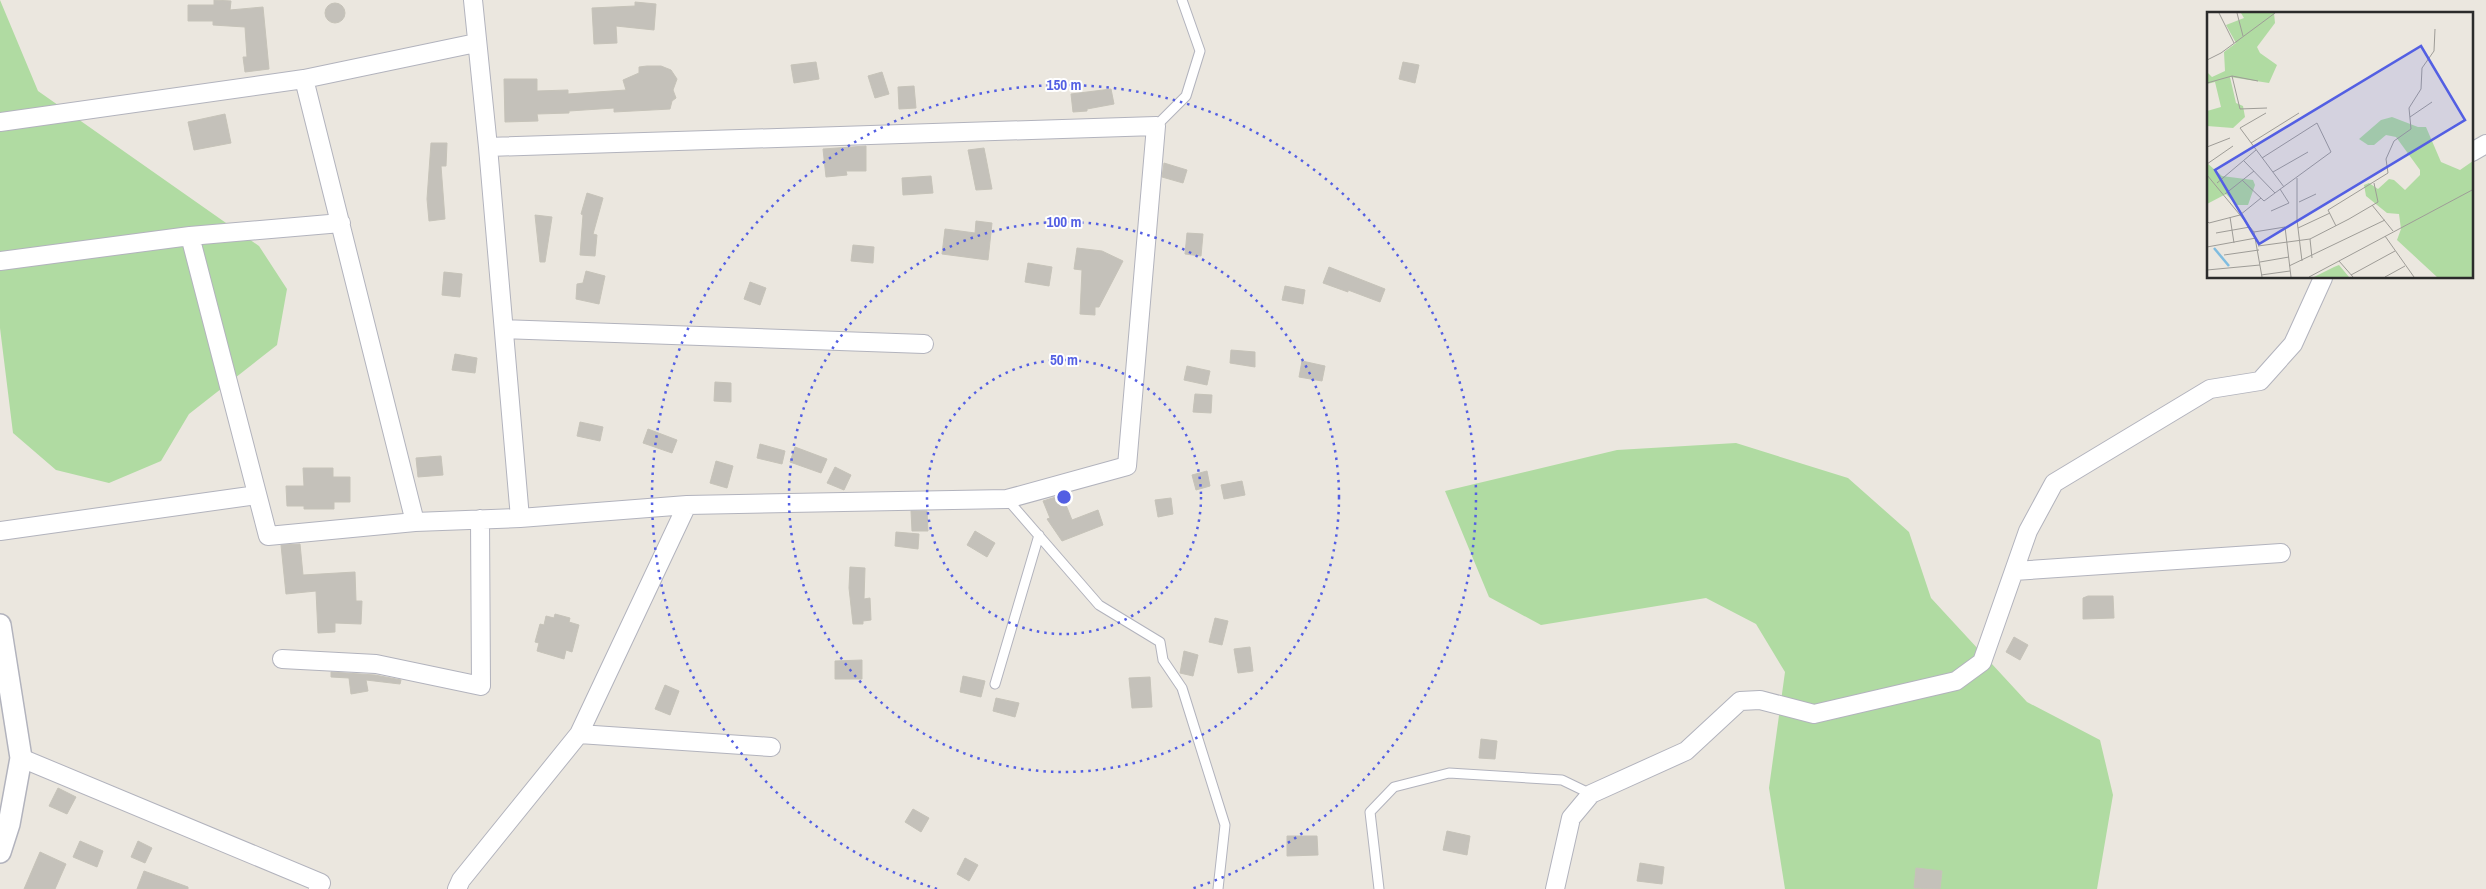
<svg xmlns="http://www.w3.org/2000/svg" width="2486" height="889" font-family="'Archivo Narrow',sans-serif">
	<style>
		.green { fill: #b0dba2 }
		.building { fill: #c4c1ba; stroke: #c6c3b9 }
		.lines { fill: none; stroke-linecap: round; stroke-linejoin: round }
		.service-casing { stroke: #b2b3bd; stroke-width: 11 }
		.minor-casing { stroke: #b2b3bd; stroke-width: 20 }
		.tertiary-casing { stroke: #b2b3bd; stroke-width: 24 }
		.service { stroke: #fff; stroke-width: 9 }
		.minor { stroke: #fff; stroke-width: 18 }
		.tertiary { stroke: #fff; stroke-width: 21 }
		.ring { fill: none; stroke: #535fe3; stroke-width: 2.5; stroke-dasharray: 2.5 5 }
		.inset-river { fill: none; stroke: #7fbce0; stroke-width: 2.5 }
		.inset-road { fill: none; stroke: #9e9c97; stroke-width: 1 }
		.view { fill: #535fe3; fill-opacity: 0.15; stroke: #535fe3; stroke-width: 2.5 }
		.inset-edge { fill: none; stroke: #2b2b2b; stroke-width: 2.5 }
		.centre { fill: #535fe3; stroke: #fff; stroke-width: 2.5 }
		.ring-label { font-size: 15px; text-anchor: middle; font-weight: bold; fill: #535fe3; stroke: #fff; stroke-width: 4; stroke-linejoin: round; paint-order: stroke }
	</style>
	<rect width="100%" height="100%" fill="#ebe7df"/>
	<path class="green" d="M0,0L38,91L259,246L287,289L277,345L189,414L161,461L109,483L56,470L13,433L0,328Z
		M1736,443L1848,478L1909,532L1931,598L2027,702L2100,740L2113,795L2097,889H1785L1769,788L1785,672L1756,624L1706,598L1541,625L1489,597L1445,491L1617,450Z"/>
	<path class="building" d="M214,0L231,1L230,10L263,7L269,69L245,72L243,57H247L245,27L213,25V21H188V5H214Z
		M635,2L656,4L654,30L616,26L617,43L594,44L592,8L635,6Z
		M325 13a10 10 0 1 1 20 0a10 10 0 1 1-20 0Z
		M816,62L819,79L794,83L791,65Z
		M1403,62L1419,65L1415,83L1399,79Z
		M647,66H661L671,70L677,79L673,90L676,98L672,101L670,109L614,112V108L569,111V113L537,114L538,121L505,122L504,79H537V91L568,90V94L626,90L623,80L639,73V67Z
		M882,72L889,94L875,98L868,76Z
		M914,86L916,108L899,109L898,87Z
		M1111,89L1114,104L1087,109V111L1073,112L1071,94Z
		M225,114L231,143L194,150L188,122Z
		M431,143H447L446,166H441L445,219L429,221L427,199Z
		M866,146V171H846L847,175L826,177L823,149Z
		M984,148L992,189L976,190L968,150Z
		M1164,163L1187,170L1183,183L1162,177Z
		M931,176L933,193L903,195L902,178Z
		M587,193L603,198L593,234L597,235L595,256L580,255L583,215L581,214Z
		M535,215L552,217L545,262H540Z
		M976,221L992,223L988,260L942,254L945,229L975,233Z
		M1187,233L1203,234L1201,256L1185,254Z
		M853,245L874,247L873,263L851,261Z
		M1077,248L1102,251L1123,261L1099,307H1095V315L1080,314L1082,270L1074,269Z
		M1028,263L1052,267L1049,286L1025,282Z
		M1329,267L1385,289L1380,302L1348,290V292L1323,283Z
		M586,271L605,276L599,304L576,299L577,284L583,283Z
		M444,272L462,274L460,297L442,295Z
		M750,282L766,288L760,305L744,299Z
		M1285,286L1305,290L1303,304L1282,300Z
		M1231,350L1255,352V367L1230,363Z
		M455,354L477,358L475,373L452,370Z
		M1302,361L1325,366L1322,381L1299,377Z
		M1187,366L1210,371L1207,385L1184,380Z
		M715,382L731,383V402L714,401Z
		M1195,394L1212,395L1211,413L1193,412Z
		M580,422L603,427L600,441L577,436Z
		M648,429L677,440L672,453L643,443Z
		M760,444L785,451L782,464L757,458Z
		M795,447L827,459L821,473L790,462Z
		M441,456L443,475L418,477L416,458Z
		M716,461L733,466L727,488L710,483Z
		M835,467L851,475L844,490L827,483Z
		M303,468H333V477H350V502H334V509H304V506H287L286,486H304Z
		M1207,471L1210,486L1196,490L1192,475Z
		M1242,481L1245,495L1224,499L1221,485Z
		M1062,495L1072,520L1098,510L1103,525L1062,541L1047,519L1050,518L1043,501Z
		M1171,498L1173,514L1158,517L1155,500Z
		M911,511H927L928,531H912Z
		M975,531L995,543L987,557L967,545Z
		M896,532L919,534L918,549L895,546Z
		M300,544L303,575L355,572L356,601H362L361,624L335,623V632L318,633L316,591L286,594L281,545Z
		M850,567L865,568L864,599L870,598L871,620L863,621V624H853L849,588Z
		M2088,596H2113L2114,618L2083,619V598Z
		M555,614L570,618L569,622L579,625L572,652L566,650L564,659L537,651L539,643L535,642L540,624L544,625L546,616L554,618Z
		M1215,618L1228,621L1222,645L1209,642Z
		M2014,637L2028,645L2020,660L2006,652Z
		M1250,647L1253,671L1238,673L1234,649Z
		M1184,651L1198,655L1193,676L1180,673Z
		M862,660V679H835V661Z
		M331,672L375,675L401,680L400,684L366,680L368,691L351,694L349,678L331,677Z
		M963,676L985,681L981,697L960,692Z
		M1150,677L1152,707L1132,708L1129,678Z
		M665,685L679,691L670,715L655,709Z
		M996,698L1019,703L1015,717L993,711Z
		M1481,739L1497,741L1495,759L1479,758Z
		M58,788L76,797L67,814L49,806Z
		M913,809L929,818L921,832L905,822Z
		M1447,831L1470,836L1467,855L1443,850Z
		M1287,836H1317L1318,855L1287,856Z
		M80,841L103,851L97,867L73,857Z
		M138,841L152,848L145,863L131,857Z
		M40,852L66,864L55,889H24Z
		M965,858L978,865L969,881L957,874Z
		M1640,863L1664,867L1662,884L1637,881Z
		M1916,868L1942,871L1940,889L1914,888Z
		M144,871L188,887V889H137Z"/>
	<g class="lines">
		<defs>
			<path id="service" d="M1156,126L1186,96L1200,51L1182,0
				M1007,499L1099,605L1160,642L1163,660L1182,688L1225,825L1218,889
				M995,684L1039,535
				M1379,889L1370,812L1394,787L1449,773L1562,780L1591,794"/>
			<path id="minor" d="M473,0L488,147L520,518
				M304,79L415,522
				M0,122L304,79L476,43
				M2472,152L2486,144
				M190,236L268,536L415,522L520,518L687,505L1007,499L1127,466L1156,126L488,147
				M0,261L190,236L341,223
				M504,329L924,344
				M0,531L257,495
				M2014,571L2281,553
				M282,659L376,664L481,686L480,519
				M579,734L771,747
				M21,758L321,883L318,889
				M457,889L461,880L579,734L687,505
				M1555,889L1571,818L1591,794L1686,751L1740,701L1760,700L1814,714L1956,681L1982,662L2028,531L2054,483L2210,389L2260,381L2293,344L2323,278"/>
			<path id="tertiary" d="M0,625L21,758L9,824L0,852"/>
		</defs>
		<use href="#service" class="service-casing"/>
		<use href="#minor" class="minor-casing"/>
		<use href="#tertiary" class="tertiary-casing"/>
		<use href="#service" class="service"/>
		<use href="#minor" class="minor"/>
		<use href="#tertiary" class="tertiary"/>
	</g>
	<g class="ring">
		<circle cx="1064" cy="497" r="137"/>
		<circle cx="1064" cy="497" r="275"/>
		<path d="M937 889A412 412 0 1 1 1191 889"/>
	</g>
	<g transform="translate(2207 12)">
		<rect width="266" height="266" fill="#ebe7df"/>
		<path d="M34,1H67L68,11L50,35L53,41L70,53L62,71L23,65L29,91L36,94L38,105L26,116L0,114V99L14,95L8,70L0,72V60L5,65L18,59L17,40L29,31L19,13L37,6ZM185,105L211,115H219L234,150L253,158L266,149V265H230L190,228L194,217L192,202L180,201L159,184L157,173L162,171L171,177L182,167L187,168L198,178L213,163V158L189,125L179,123L167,133H161L152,127L174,108ZM0,151L15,164L46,168L48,173L41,193H30L19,182L0,192ZM132,253L142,265H107L127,255Z" fill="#b0dba2"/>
		<path class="inset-river" d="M7,236L22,254"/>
		<path class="inset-road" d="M12,1L27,31M30,1L36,24M0,48L14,41L68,1M25,64L33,97L60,96M0,71L25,64L51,69M59,101L33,116L77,175M203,105L225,90M44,131L92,101M0,135L23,126M37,149L68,181M0,152L26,134M66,160L101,140M0,163L47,220L55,265M90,166V208L95,249M35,168L57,189L124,140L110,111L55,146M10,171L49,138M18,182L47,159M92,190L109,182M165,193L186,219M64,199L82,191L73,177M23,205L27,231M0,209L2,211L33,203L54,186M129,214L121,198L181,161L179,147L187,129L204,117L202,96L214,77L215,56L227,39L228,17M91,216L123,201M47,220L78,215L84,265M9,221L43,215M178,224L207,265M103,227L105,246M51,234L103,227L142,207L171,190L167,171M0,235L49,226M17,243L52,238M132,249L146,265M53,250L82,245M82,254L178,208M0,258L53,253M54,263L83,259M144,263L188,239M102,265L267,177M178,265L198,254"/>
		<path class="view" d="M214,34L258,108L52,232L8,158Z"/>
		<rect width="266" height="266" class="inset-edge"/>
	</g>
	<circle cx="1064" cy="497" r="8" class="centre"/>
	<g class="ring-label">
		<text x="1064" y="90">150 m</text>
		<text x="1064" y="227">100 m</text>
		<text x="1064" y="365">50 m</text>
	</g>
</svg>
